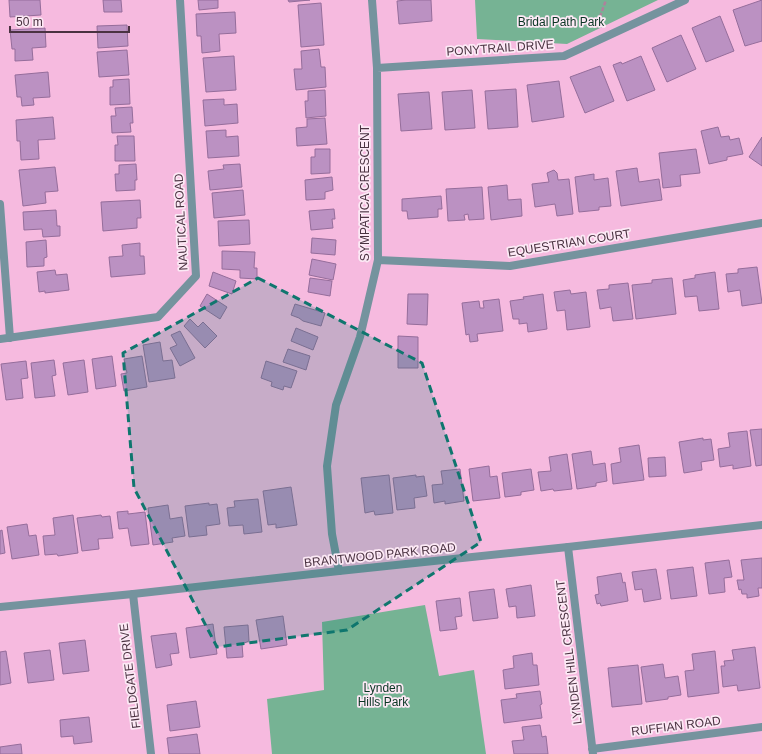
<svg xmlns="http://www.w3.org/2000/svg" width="762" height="754" font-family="Helvetica,sans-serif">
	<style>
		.green { fill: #76b394 }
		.building { fill: #bb91c2; stroke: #956d9b }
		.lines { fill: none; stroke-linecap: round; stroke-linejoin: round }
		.path { stroke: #ae819c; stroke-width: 2.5; stroke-dasharray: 4 2; stroke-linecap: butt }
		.minor { stroke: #75939e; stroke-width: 8 }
		.tertiary { stroke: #75939e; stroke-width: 8 }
		.marked { fill: #0f766e; fill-opacity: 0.2; stroke: #0f766e; stroke-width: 3; stroke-dasharray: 8 5; stroke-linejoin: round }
		.labels { text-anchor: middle; stroke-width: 3.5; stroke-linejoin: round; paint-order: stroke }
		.park-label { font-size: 12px; fill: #093523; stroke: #fce9f5 }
		.street-label { font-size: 12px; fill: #4a3241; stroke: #fce9f5 }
	</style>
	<rect width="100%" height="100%" fill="#f6badf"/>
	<path class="green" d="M475,0H658L567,44L477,39Z
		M425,605L439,676L474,670L486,754H272L267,699L324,690L322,622Z"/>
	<path class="building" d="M9,0H40L41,15L10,17Z
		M103,0H121L122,12H104Z
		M198,0H218V8L199,10Z
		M288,0H310L289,2Z
		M406,0H431L432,21L399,24L397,1Z
		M762,0V41L745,46L733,10Z
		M321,3L324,45L301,47L298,5Z
		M235,12L236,33L219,34L220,51L202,53L201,36H197L196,14Z
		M720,16L734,51L706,62L692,28Z
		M127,25L128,46L98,48L97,26Z
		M45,28L46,47L32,48L33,60L15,61V49H12L10,30Z
		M681,35L696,69L667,82L652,48Z
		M319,49L321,67H325L326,87L296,90L294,69H302L301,51Z
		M127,50L129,75L99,77L97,52Z
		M234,56L236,90L206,92L203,58Z
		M641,56L655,90L627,101L613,65L621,62L622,64Z
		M600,66L614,101L585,113L570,77Z
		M48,72L50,97L33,98L34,105L22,106L21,97H17L15,75Z
		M129,79L130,104L110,105V87H113V80Z
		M559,81L564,117L532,122L527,85Z
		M516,89L518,127L488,129L485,91Z
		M325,90L326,116L306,118L305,101H308V91Z
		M472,90L475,128L445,130L442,92Z
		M429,92L432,129L401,131L398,94Z
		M224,99V105L237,104L238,123L205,126L203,100Z
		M132,107L133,123H130L131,132L112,133L111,116H116L115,108Z
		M53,117L55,139L38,140L39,159L21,160L20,141H17L16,120Z
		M325,118L327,144L297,146L296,128L307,127V119Z
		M718,127L721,137L729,136L730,140L739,138L743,154L727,157V160L709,164L701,131Z
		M226,130V137L238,136L239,156L208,158L206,131Z
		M117,136H134L135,161H115V145H118Z
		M762,137V166L749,157Z
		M315,149H330V173L311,174V157H315Z
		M696,149L700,173L680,175L681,186L663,188L659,153Z
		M136,164L137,180H135V190L116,191L115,174H119V165Z
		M240,164L242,187L210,190L208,171L224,169L223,165Z
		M55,167L58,191L45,192L46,203L23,206L19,170Z
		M637,168L639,182L659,179L662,200L621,206L616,171Z
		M554,170L557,173L558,180L569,179L573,214L557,216L555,204L535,207L532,184L549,182L547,173Z
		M594,174V180L608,178L611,206L599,207V210L579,212L575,177Z
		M332,177L333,190L325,192V199L306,200L305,180Z
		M507,185L508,200L521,199L522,216L491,220L488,187Z
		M482,187L484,219L469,220L468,214L464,215L465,220L448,221L446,189Z
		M243,190L245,215L214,218L212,193Z
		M441,196L442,209H438V217L408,219L407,211H402V199Z
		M140,200L141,218H137V228L103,231L101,202Z
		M334,209L335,219H332L333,228L311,230L309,211Z
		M56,210L57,226H60V236L43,237L42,229L24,230L23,212Z
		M249,220L250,244L219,246L218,221Z
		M312,238L336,240L335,255L311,253Z
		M46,240L47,257L44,258V266L27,267L26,242Z
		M140,243V256H144L145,274L111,277L109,257L123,256L122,245Z
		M222,251L255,252L254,268H257V279L240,278V270L222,269Z
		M312,259L336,264L333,280L309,275Z
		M757,267L762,303L742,306L740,290L728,292L726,274L738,273V269Z
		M55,270L56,275L67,274L69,290L45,293V291L39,292L37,272Z
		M213,272L236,281L232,294L209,286Z
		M715,272L719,309L699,311L697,296L685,297L683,280L695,278V275Z
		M310,278L332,281L330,296L308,292Z
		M672,278L676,314L636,319L632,285L652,283V280Z
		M628,283L633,319L613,321L611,307L600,309L597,290L609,289V285Z
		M570,290L571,294L586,292L590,327L567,330L565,310L557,311L554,292Z
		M207,294L227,307L220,319L200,306Z
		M408,294H428L427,325L407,324Z
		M543,294L547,329L528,332L527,323L519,324V319H513L510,301L524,299L523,297Z
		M499,299L503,331L477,334L478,341L470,342L469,334L466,335L462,303L479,301L480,308H484L483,301Z
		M295,304L325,313L321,326L303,321L299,318L291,315Z
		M190,319L198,327L203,322L217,336L205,348L184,326Z
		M296,328L318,337L313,350L291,341Z
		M180,331L195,358L180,366L170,348L177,345L171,335Z
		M398,336L418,337V368H398Z
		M160,342L163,361L172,360L175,378L149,382L143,345Z
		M288,349L310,356L306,370L283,362Z
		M112,356L116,386L96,389L92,359Z
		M142,356L147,387L124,391L121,374L127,373L124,359Z
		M54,360L56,375L52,376L55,396L35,398L31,363Z
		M84,360L88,392L68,395L63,363Z
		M26,361L28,378L21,379L23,398L6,400L1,364Z
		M266,361L297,371L291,388L284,386L283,390L271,386L272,382L261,378Z
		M762,429V465L756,466L750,430Z
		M747,431L751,466L733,469V465L720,467L718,449L730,447L728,433Z
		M703,438V440L711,439L714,460L701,462L702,470L684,473L679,442Z
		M639,445L644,480L613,484L611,464L621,462L619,448Z
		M591,451L593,465L605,463L607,481L596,483V486L577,489L572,454Z
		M567,454L572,489L554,491L553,489L541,491L538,472L551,471L549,457Z
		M665,457L666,476L649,477L648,458Z
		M489,466L490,477L497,476L500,498L473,501L469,469Z
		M460,469L464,501L445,504V501L434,503L432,485L443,484L441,471Z
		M531,469L534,490L521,492V495L505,497L502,473Z
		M389,475L393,513L375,515L374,511L365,513L361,478Z
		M416,475V477L424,476L427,496L414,498L415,508L397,510L393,478Z
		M291,487L297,525L276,528V524L268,525L263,491Z
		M258,499L262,532L244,534L243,525L229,526L227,508L235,507L234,501Z
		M209,503V505L217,504L220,524L206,526L207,535L189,537L185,506Z
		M168,505L170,519L182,517L185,536L172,538L173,542L153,545L148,508Z
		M128,511V514L145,512L149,544L131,546L128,528L119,529L117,512Z
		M73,515L78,553L58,556L57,554L45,555L43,536L55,535L53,518Z
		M101,515L102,517L110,516L113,538L98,539L99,549L82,551L77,518Z
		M27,524L29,536L36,535L39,555L12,559L7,527Z
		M2,530L5,553L0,554V531Z
		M762,558V588H758L759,596L747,598V594H742L741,589L739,590L737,580H744L741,560Z
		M729,560L732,577L724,578L725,592L709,594L705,563Z
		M693,567L697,596L671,599L667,570Z
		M656,569L661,599L644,602L642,589L635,590L632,572Z
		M621,573L623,583L625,582L628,601L601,606L600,603L597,604L595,595L599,594L597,577Z
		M531,585L535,616L517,618L516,606L509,607L506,589Z
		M494,589L498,618L473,621L469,592Z
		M460,598L462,616L455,617L457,629L440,631L436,601Z
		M283,616L287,645L261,649L256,620Z
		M213,624L217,654L190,658L186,628Z
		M248,625L249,641L242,644L243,657L227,658L224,627Z
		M176,633L179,653L170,654L172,665L156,668L151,636Z
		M85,640L89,671L63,674L59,643Z
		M755,647L760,688L738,691L737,685L723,687L721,666H725L724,661L734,660L732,650Z
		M50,650L54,680L28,683L24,653Z
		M6,651L11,683L0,685V652Z
		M715,651L719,693L688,697L685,671L694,670L692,654Z
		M532,653L533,665H537L539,685L505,689L503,670L514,668L513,656Z
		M663,664L665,678L678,676L681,695L668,697V699L646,702L641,667Z
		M638,665L642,704L612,707L608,668Z
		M540,691L542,704L540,705L542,718L504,723L501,700L517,698L516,694Z
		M196,701L200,727L170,731L167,705Z
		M89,717L92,742L74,744L73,736L61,737L60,720Z
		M540,725L542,737L546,736L548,754H514L512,741L524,740L522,727Z
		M197,734L200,754H169L167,738Z
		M21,744L22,754H0V747Z"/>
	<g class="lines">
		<path class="path" d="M596,28L606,0"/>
		<path class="minor" d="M377,68L564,56L685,0
			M0,204L10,338
			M378,260L510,266L762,223
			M0,339L158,317L196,276L180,0
			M568,547L593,754
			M339,571L332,534L327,466L336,405L360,337L378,260L377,68L372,0
			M133,594L151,754
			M592,749L762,727"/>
		<path class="tertiary" d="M0,607L133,594L339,571L568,547L762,525"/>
	</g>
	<path class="marked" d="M258,278L422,363L481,542L347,630L217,647L134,488L123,353Z"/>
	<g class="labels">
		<g class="park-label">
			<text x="561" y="26">Bridal Path Park</text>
			<text x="383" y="692">Lynden<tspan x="383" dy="14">Hills Park</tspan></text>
		</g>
		<g class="street-label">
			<text transform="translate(500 48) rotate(-4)" y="4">PONYTRAIL DRIVE</text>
			<text transform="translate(365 193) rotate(-90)" y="4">SYMPATICA CRESCENT</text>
			<text transform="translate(181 222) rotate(-93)" y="4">NAUTICAL ROAD</text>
			<text transform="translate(569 243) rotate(-9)" y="4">EQUESTRIAN COURT</text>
			<text transform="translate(380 555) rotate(-6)" y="4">BRANTWOOD PARK ROAD</text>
			<text transform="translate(569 652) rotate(-97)" y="4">LYNDEN HILL CRESCENT</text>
			<text transform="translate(130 676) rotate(-97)" y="4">FIELDGATE DRIVE</text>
			<text transform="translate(676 726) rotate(-7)" y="4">RUFFIAN ROAD</text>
		</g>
	</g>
	<path d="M10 26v6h119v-6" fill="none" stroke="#4a3241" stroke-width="2"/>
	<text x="16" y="26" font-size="12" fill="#4a3241" stroke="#fce9f5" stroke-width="3" paint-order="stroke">50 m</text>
</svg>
